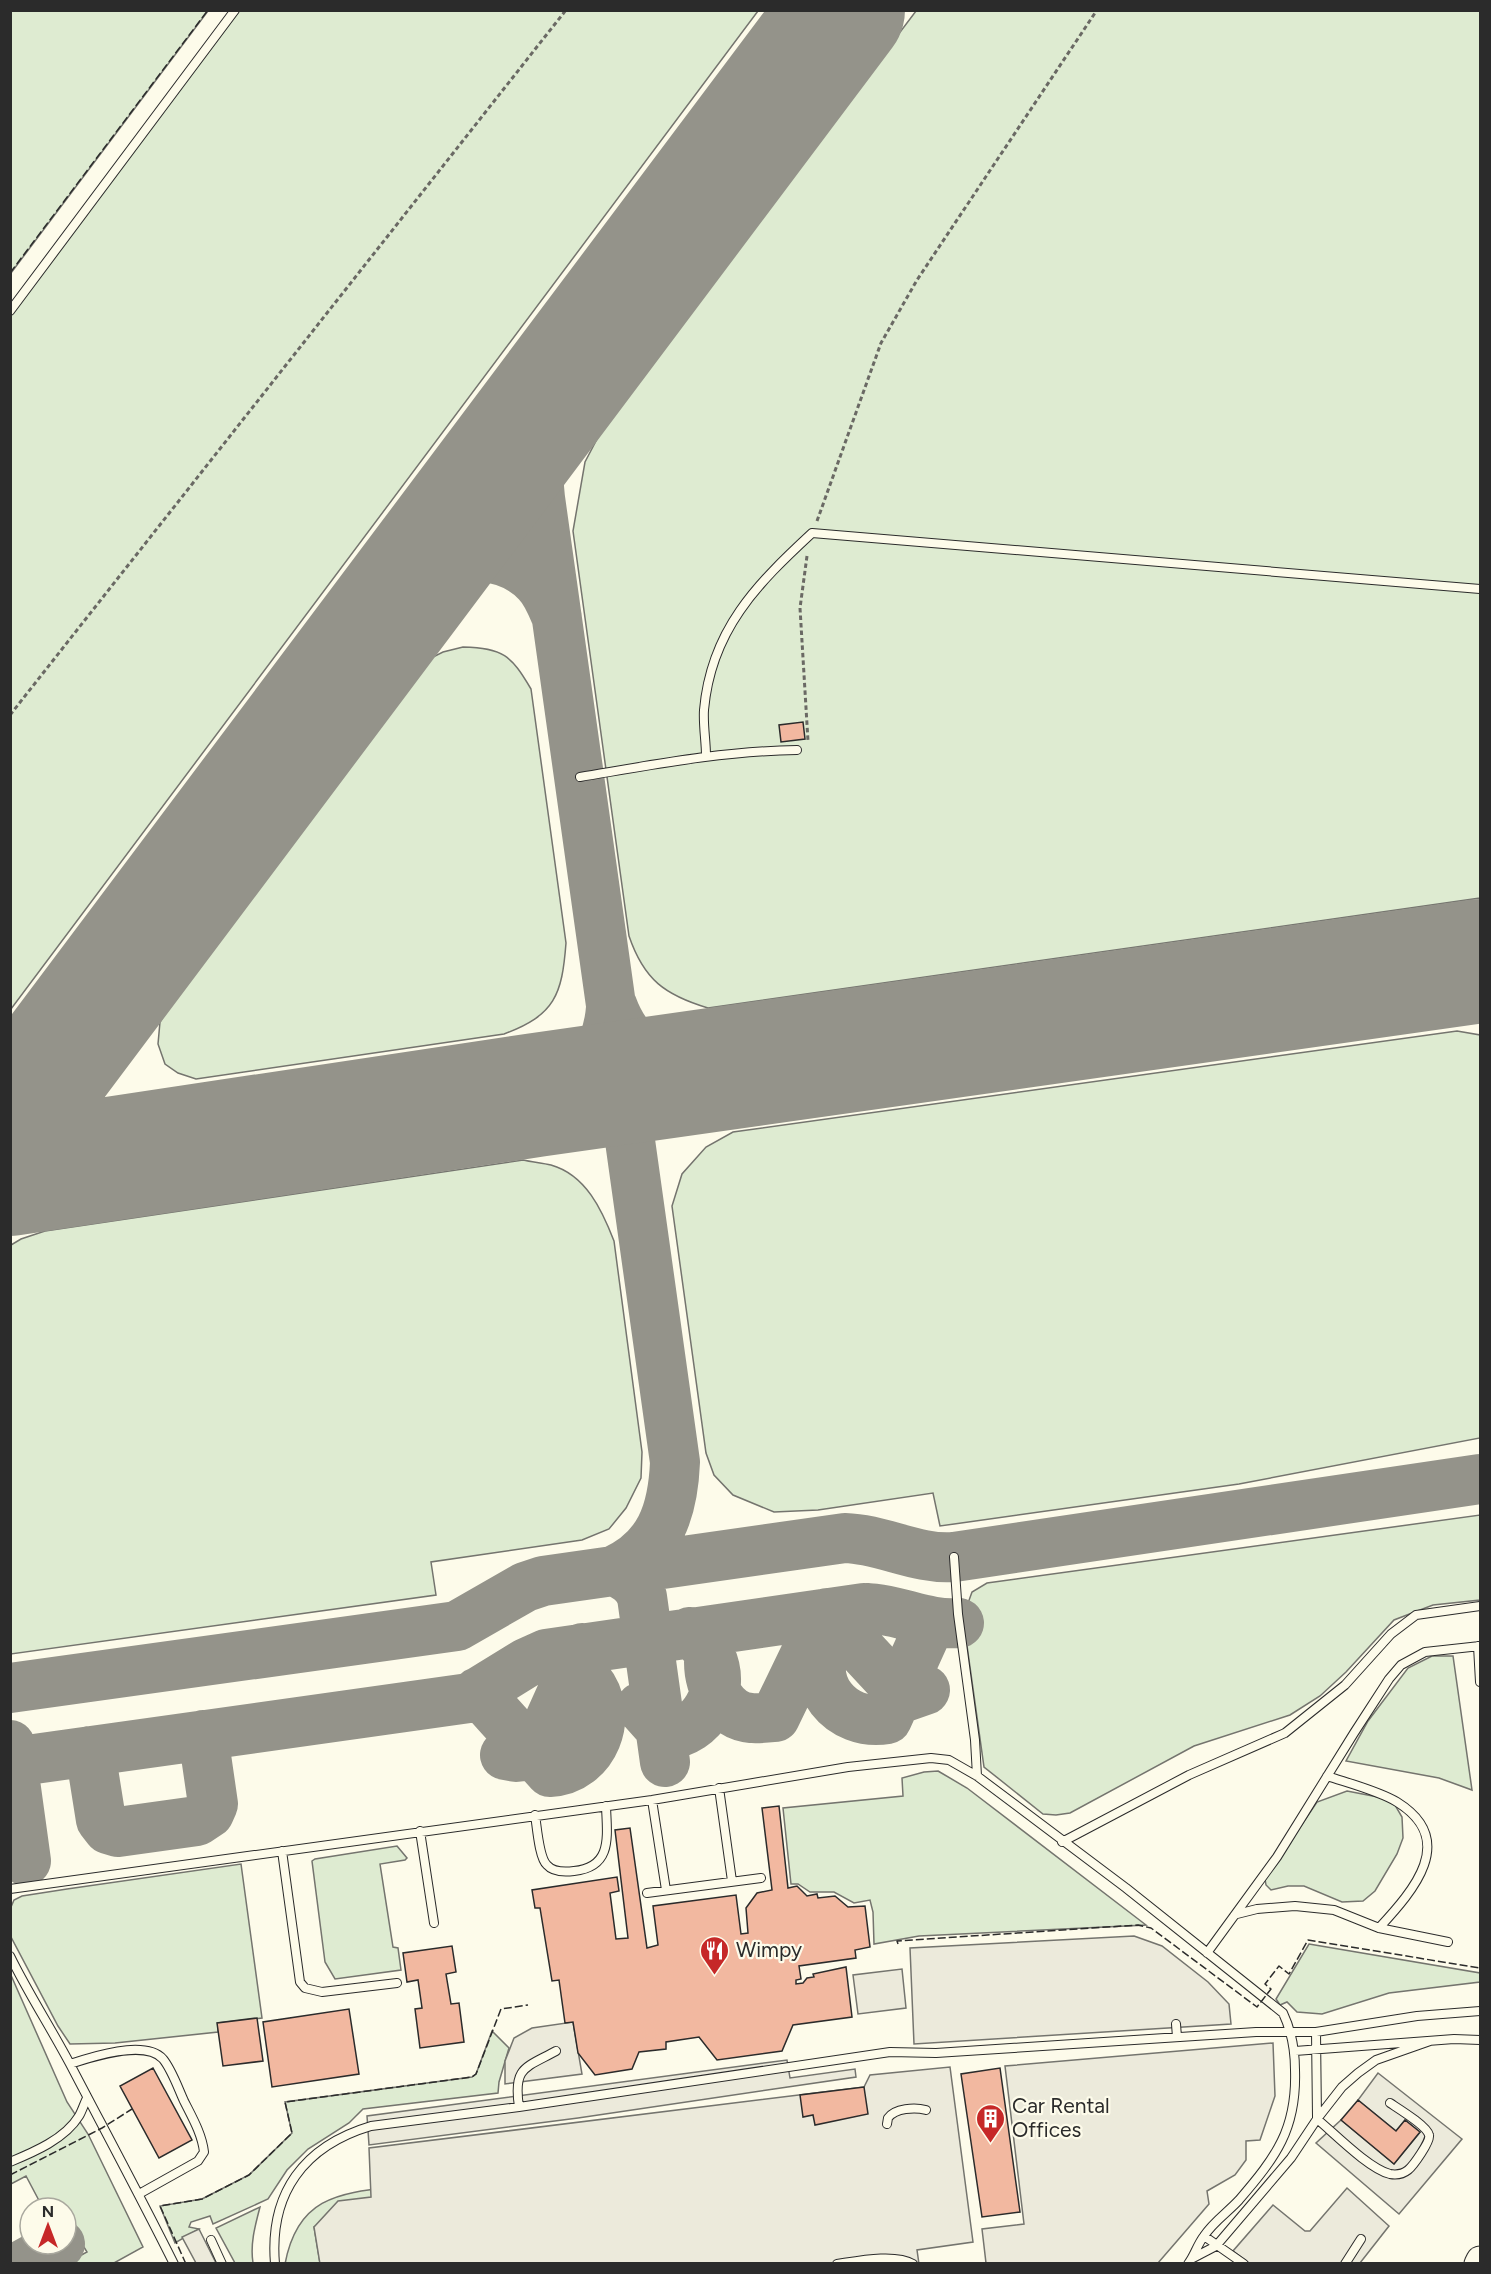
<svg xmlns="http://www.w3.org/2000/svg" width="1491" height="2274" font-family="Figtree,sans-serif">
	<style>
		.green { fill: #deebd1; stroke: #74746e; stroke-width: 1.5 }
		.parking { fill: #eceadb; stroke: #74746e; stroke-width: 1.5 }
		.lines { fill: none; stroke-linecap: round; stroke-linejoin: round }
		.taxiway { stroke: #94938a; stroke-width: 50 }
		.runway { stroke: #94938a; stroke-width: 124 }
		.building { fill: #f2b8a0; stroke: #2b2b2b; stroke-width: 1.5 }
		.service-casing { stroke: #2b2b2b; stroke-width: 10 }
		.primary-casing { stroke: #2b2b2b; stroke-width: 29 }
		.path { stroke: #6a6964; stroke-width: 3; stroke-dasharray: 4.5 3; stroke-linecap: butt }
		.service { stroke: #fdfbea; stroke-width: 8 }
		.primary { stroke: #fdfbea; stroke-width: 27 }
		.fence { stroke: #2b2b2b; stroke-width: 1.5; stroke-dasharray: 8 3; stroke-linecap: butt }
		.labels { text-anchor: middle; stroke-width: 4.5; stroke-linejoin: round; paint-order: stroke }
		.poi-label { font-size: 21px; fill: #2b2b2b; stroke: #fdfbea; text-anchor: start }
	</style>
	<rect width="100%" height="100%" fill="#fdfbea"/>
	<path class="green" d="M11,10L208,11L11,273L10,11Z
		M239,11H758L11,1009L10,316Z
		M916,11H1480V898L708,1008C665,995 644,980 629,936L573,531L585,462L607,420Z
		M463,647C503,648 511,655 531,689L566,943C562,995 555,1015 504,1034L196,1079L178,1073L165,1064L158,1044L160,1022L171,1004L425,661L443,652Z
		M1457,1031L1480,1035V1438L1239,1484L940,1526L933,1493L818,1510L774,1512L733,1495L714,1475L706,1453L672,1206L682,1174L706,1147L733,1132Z
		M523,1160C532,1162 542,1163 551,1165C586,1175 602,1210 614,1241L642,1452L641,1478L626,1508L609,1529L582,1540L431,1562L436,1595L11,1654V1245L21,1239L45,1231Z
		M1480,1515V1600L1433,1605L1394,1620L1346,1672L1320,1696L1290,1715L1194,1746L1070,1813L1056,1815L1043,1814L984,1767L963,1617L972,1592L987,1583Z
		M1432,1656H1453L1472,1790L1439,1778L1346,1761L1368,1721L1408,1668Z
		M938,1771L967,1788L1146,1925L919,1936L874,1944L873,1912L870,1900L854,1903L834,1892H810L798,1884H791L783,1808L903,1796L902,1778L924,1772Z
		M1347,1791L1383,1798L1395,1805L1402,1817L1403,1838L1397,1854L1375,1891L1363,1901L1342,1902L1304,1886H1288L1271,1890L1266,1885L1265,1879L1317,1802Z
		M397,1846L407,1858L405,1860L380,1864L393,1947L398,1948L401,1970L335,1979L325,1962L312,1861L315,1859Z
		M241,1864L262,2018L218,2023V2032L115,2043L70,2044L58,2026L11,1937V1907L14,1900L22,1896L67,1889Z
		M1309,1944L1480,1973V1982L1389,1993L1322,2014L1297,2012L1287,2002L1280,2005L1276,1999Z
		M10,1973L67,2102L88,2134L143,2247L114,2263H67L87,2252L66,2218V2208H43L26,2176L11,2184Z
		M492,2031L509,2048L499,2082L498,2093L363,2109L349,2123L308,2149L287,2170L268,2199L213,2224L210,2216L191,2222L189,2227L199,2229L175,2243L160,2206L202,2199L249,2175L292,2133L285,2102L472,2077L476,2074Z
		M393,2187L314,2227L320,2263L285,2264C297,2199 336,2193 393,2187Z
		M260,2207C255,2226 250,2244 253,2263H235L216,2228Z"/>
	<path class="parking" d="M1134,1936L1162,1946L1208,1982L1229,2004L1231,2024L914,2044L910,1948Z
		M902,1969L906,2008L858,2014L853,1975Z
		M573,2022L582,2074L505,2084V2061L514,2038L532,2028Z
		M1273,2043L1275,2096L1260,2140L1246,2141V2160L1235,2175L1207,2191L1209,2204L1158,2263H986L982,2229L1024,2224L1005,2066Z
		M787,2060L790,2078L855,2069L856,2077L578,2118L369,2145L367,2116Z
		M950,2067L973,2242L917,2250L919,2264H320L314,2227L338,2201L371,2197L369,2148L864,2087L870,2075Z
		M1378,2073L1462,2139L1399,2214L1316,2143L1341,2120L1394,2164L1420,2132L1405,2120L1396,2131L1358,2100Z
		M1347,2188L1389,2226L1360,2263H1249L1233,2251L1273,2205L1305,2231H1310Z
		M199,2229L216,2263H196L182,2237Z"/>
	<g class="lines">
		<path class="taxiway" d="M573,371C565,384 554,397 548,411C536,439 537,468 540,498L675,1462C673,1512 660,1550 613,1571C626,1576 637,1582 642,1597L665,1762
			M394,610C403,599 412,584 424,575C456,548 508,552 537,582C547,592 552,606 557,618
			M612,1005C629,1052 656,1061 701,1072
			M536,1095C581,1078 607,1059 611,1008
			M868,1608C854,1617 838,1626 829,1640C804,1683 841,1727 887,1719L931,1622
			M827,1613L905,1697L925,1690
			M709,1662C709,1687 724,1716 751,1718C759,1719 768,1717 775,1717L819,1626
			M10,1688L457,1626L525,1587L543,1581L845,1538C882,1539 917,1560 954,1557L1480,1479
			M478,1692L550,1772C594,1770 616,1715 588,1681C577,1668 559,1662 544,1655
			M641,1707L666,1735C703,1732 727,1691 711,1657C707,1647 698,1639 690,1632
			M10,1745L26,1861
			M90,1751L101,1820L108,1829L118,1832L197,1821L209,1813L213,1804L203,1735
			M505,1755L516,1757L534,1755L582,1648
			M13,1762L469,1698L526,1663L546,1654L864,1608C897,1608 926,1626 959,1623
			M24,2264L60,2244"/>
		<path class="runway" d="M10,1120L843,10
			M10,1174L536,1095L1480,961"/>
	</g>
	<path class="building" d="M803,722L805,739L781,742L779,725Z
		M779,1806L788,1888L797,1886L807,1896L817,1894L818,1898L835,1896L848,1907L865,1906L870,1947L855,1950L856,1958L799,1966L801,1979L796,1980V1984L803,1983L807,1978L814,1977L813,1974L846,1967L852,2017L793,2025L782,2051L717,2060L699,2037L666,2042V2049L639,2052L632,2069L595,2075L578,2053L573,2022L565,2023L559,1980L552,1981L540,1908H535L532,1890L617,1877L619,1891L610,1893L616,1939L628,1938L615,1830L630,1828L647,1948L658,1945L653,1906L736,1895L741,1934L748,1933L746,1908L757,1893L772,1890L762,1808Z
		M452,1946L456,1972L446,1974L451,2004L459,2003L464,2042L420,2048L415,2009L422,2008L418,1980L407,1982L403,1953Z
		M349,2009L359,2074L272,2087L263,2022Z
		M257,2018L263,2061L223,2066L217,2023Z
		M153,2068L192,2140L159,2158L120,2086Z
		M1000,2068L1020,2212L982,2217L961,2074Z
		M864,2087L868,2114L815,2125L813,2115L803,2117L800,2095Z
		M1358,2100L1396,2131L1405,2120L1420,2132L1394,2164L1341,2120Z"/>
	<g class="lines">
		<defs>
			<path id="service" d="M10,311L235,10
				M706,756C706,741 703,725 704,710C711,630 757,584 812,533L1480,589
				M580,777C652,765 723,751 797,750
				M954,1557L958,1614L975,1740L977,1776
				M1478,1646L1480,1682
				M1327,1776C1348,1783 1379,1791 1397,1802C1458,1840 1414,1890 1379,1928
				M719,1788L732,1881
				M652,1800L666,1890
				M535,1815C537,1827 539,1858 547,1865C553,1872 566,1872 574,1871C613,1867 607,1836 606,1806
				M420,1831L434,1923
				M1062,1842L1189,1775L1285,1733L1345,1685L1391,1634L1416,1615L1480,1606
				M282,1851L300,1982L305,1988L322,1992L397,1983
				M10,1889L652,1800L848,1767L931,1758L949,1760L977,1776L1126,1888L1283,2013C1292,2032 1295,2049 1295,2070C1297,2129 1276,2157 1239,2200C1228,2212 1213,2222 1204,2236C1197,2245 1195,2255 1188,2264
				M647,1893L761,1878
				M1237,1914L1257,1909L1295,1906L1334,1910L1379,1928L1448,1942
				M1207,1953L1277,1857L1354,1733L1389,1679L1401,1665L1425,1652L1480,1646
				M10,1956C28,1993 51,2028 70,2064C105,2131 140,2196 174,2264
				M1176,2024L1177,2037
				M1316,2032L1317,2118
				M1295,2051L1454,2039L1480,2040
				M70,2064C91,2057 145,2039 163,2059C172,2070 178,2088 184,2101C192,2117 202,2134 204,2152L198,2161L139,2194
				M519,2107C513,2067 525,2068 556,2051
				M1317,2119C1334,2133 1369,2169 1390,2174C1396,2175 1403,2174 1408,2170C1413,2166 1431,2141 1429,2135C1427,2126 1399,2109 1390,2103
				M887,2124L888,2118C895,2108 915,2107 926,2110
				M10,2162C34,2152 65,2139 79,2116C82,2111 84,2104 87,2098
				M1204,2236L1244,2264
				M211,2240L222,2264
				M1193,2258L1216,2246L1291,2158L1317,2119L1342,2087L1358,2073L1376,2060L1430,2041
				M275,2264C269,2193 304,2146 371,2126L519,2107L890,2052L936,2053L1256,2032H1316L1417,2016L1480,2011
				M837,2264C857,2261 895,2253 913,2264
				M1345,2264L1361,2239"/>
			<path id="primary" d="M1478,2264L1480,2260"/>
		</defs>
		<use href="#service" class="service-casing"/>
		<use href="#primary" class="primary-casing"/>
		<path class="path" d="M817,521L881,343L917,280L1097,10
			M807,556L800,608L808,741
			M10,715L566,10"/>
		<use href="#service" class="service"/>
		<use href="#primary" class="primary"/>
		<path class="fence" d="M10,273L208,10
			M898,1944L897,1941L1138,1925L1151,1928L1257,2007L1271,1989L1265,1984L1279,1966L1289,1974L1308,1940L1480,1968
			M10,2175L102,2128L132,2109
			M186,2264L160,2206L202,2199L249,2175L292,2133L285,2102L472,2077L476,2074L501,2009L528,2005"/>
	</g>
	<defs>
		<symbol id="restaurant-pin" viewBox="-11 -11 22 30"><path d="M0 17L-7.5 6A9.5 9.5 0 1 1 7.5 6Z" fill="#c62828" stroke="#fdfbea"/><path d="M-5-6h1v4h1v-4h1v4h1v-4h1v5L-1.5 .5V6h-2V.5L-5-1ZM5-6V6H3V1.5H1.5Q1.5-4 5-6Z" fill="#fff"/></symbol>
		<symbol id="building-pin" viewBox="-11 -11 22 30"><path d="M0 17L-7.5 6A9.5 9.5 0 1 1 7.5 6Z" fill="#c62828" stroke="#fdfbea"/><path d="M-4-6H4V6H1V3H-1V6H-4ZM-2.5-4.3h1.7v1.8h-1.7ZM.8-4.3h1.7v1.8H.8ZM-2.5-1h1.7V.8h-1.7ZM.8-1h1.7V.8H.8Z" fill="#fff"/></symbol>
	</defs>
	<g fill-rule="evenodd">
		<use href="#restaurant-pin" x="698" y="1934" width="33" height="45"/>
		<use href="#building-pin" x="974" y="2102" width="33" height="45"/>
	</g>
	<g class="labels">
		<g class="poi-label">
			<text x="736" y="1957">Wimpy</text>
			<text x="1012" y="2113">Car Rental<tspan x="1012" dy="24">Offices</tspan></text>
		</g>
	</g>
	<rect width="1491" height="2274" fill="none" stroke="#2b2b2b" stroke-width="24"/>
	<g transform="translate(48 2226)"><circle r="28" fill="#fdfbea" stroke="#a9a89e" stroke-width="1.5"/>
	<path d="M0-4.5L10 22L0 15L-10 22Z" fill="#c62828"/>
	<text y="-9" font-size="16" font-weight="bold" text-anchor="middle" fill="#2b2b2b">N</text>
	</g>
</svg>
